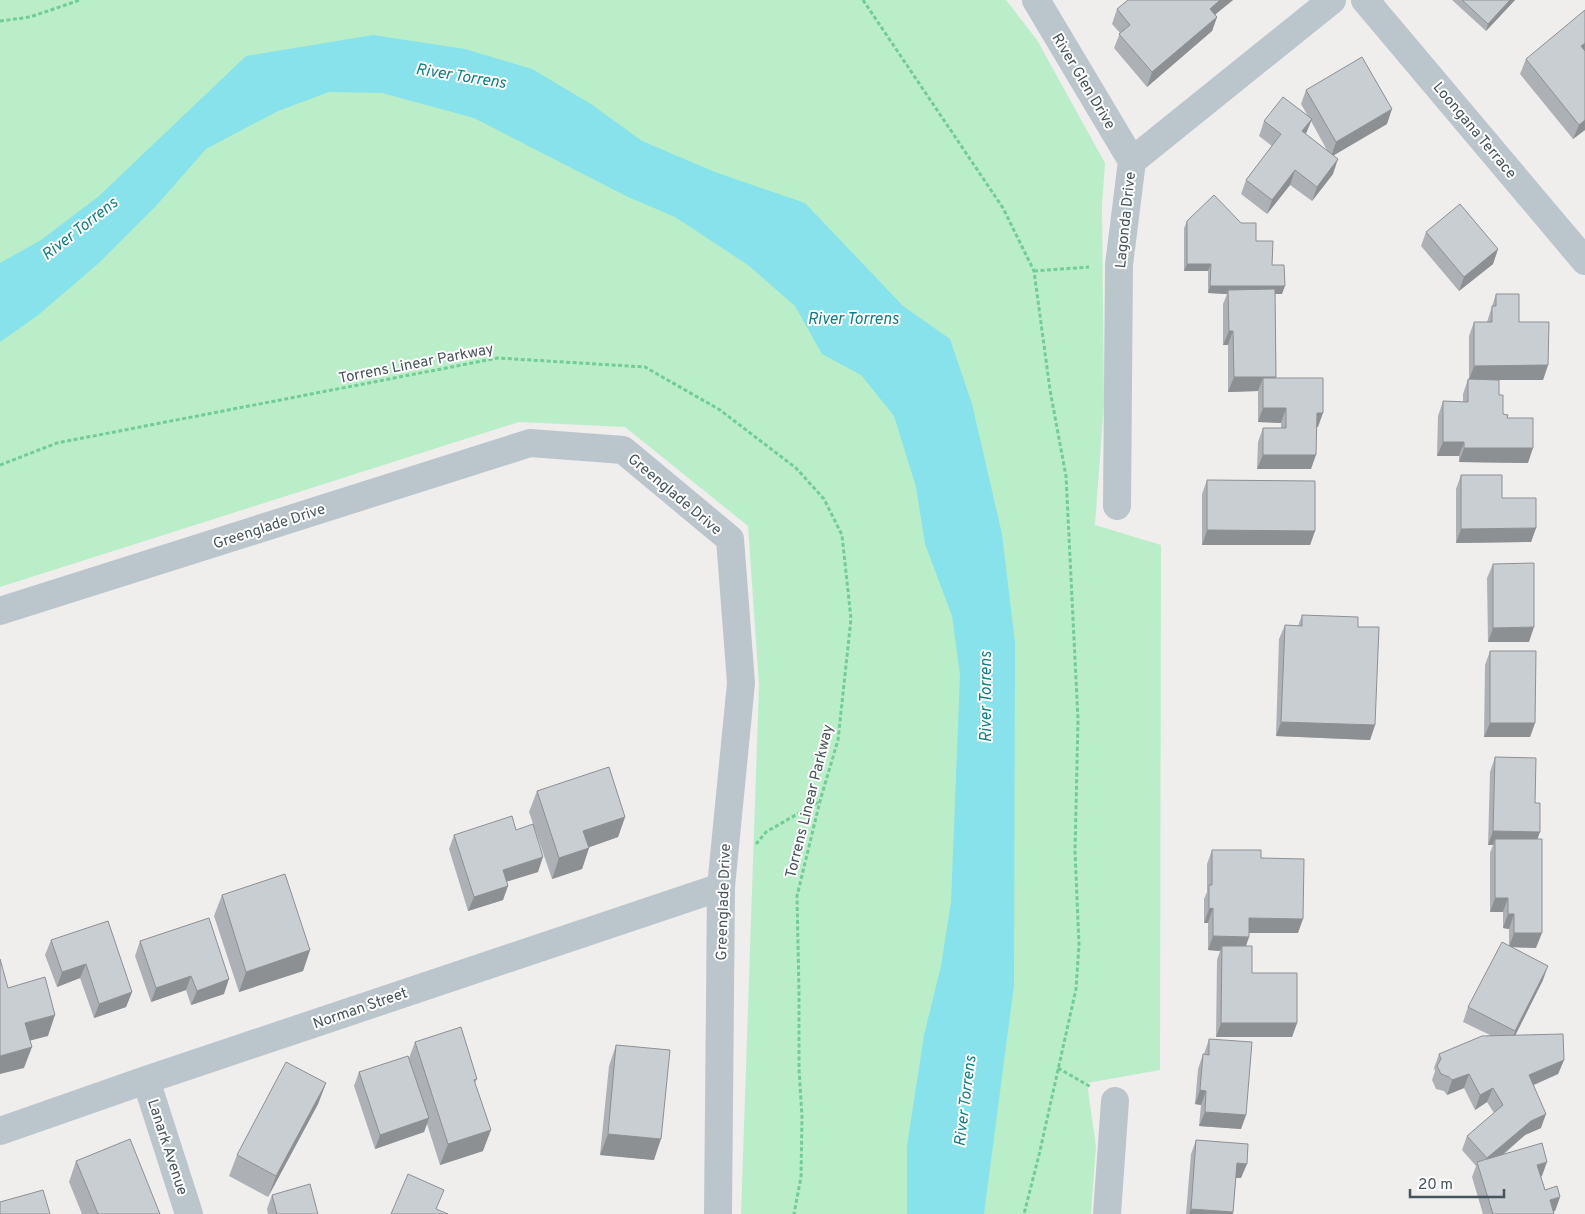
<svg xmlns="http://www.w3.org/2000/svg" width="1585" height="1214" font-family="Overpass,sans-serif">
	<style>
		.green { fill: #baeec8 }
		.water { fill: #87e2eb }
		.lines { fill: none; stroke-linecap: round; stroke-linejoin: round }
		.path { stroke: #72cc95; stroke-width: 3; stroke-dasharray: 4 2.5; stroke-linecap: butt }
		.minor { stroke: #bbc6cc; stroke-width: 28 }
		.wall { fill: #adb1b5; fill-rule: evenodd }
		.shaded-wall { fill: #8d9093 }
		.building { fill: #c9ced2; stroke: #8d9093 }
		.labels { text-anchor: middle; stroke-width: 4; stroke-linejoin: round; paint-order: stroke }
		.street-label { font-size: 15px; fill: #45535a; stroke: #fff }
		.water-label { font-size: 16px; font-style: italic; fill: #0d7d88; stroke: #fff }
	</style>
	<rect width="100%" height="100%" fill="#f0eded"/>
	<path class="green" d="M0,0H1006L1037,40L1105,163L1102,205L1104,403L1095,525L1161,545L1160,1070L1087,1083L1096,1147L1091,1214H741L759,685L748,526L625,427L519,422L0,587Z"/>
	<path class="water" d="M373,35L465,49L532,69L591,104L642,141L715,172L805,203L903,306L950,339L972,404L1002,534L1015,643L1014,985L984,1214H907V1146L924,1035L941,966L951,902L960,675L952,616L925,544L916,487L894,416L861,375L822,354L795,306L748,265L675,217L626,196L474,118L382,93L329,92L278,111L206,149L156,206L100,262L37,316L0,342V263L41,240L99,196L246,56Z"/>
	<g class="lines">
		<path class="path" d="M863,0L1003,208L1034,271L1050,390L1066,476L1078,720L1075,851L1079,945L1076,989L1039,1155L1024,1214
			M0,21L30,17L80,0
			M1034,271L1089,267
			M0,465L57,443L498,358L645,367L720,410L796,468L824,499L842,535L851,619L838,740L820,801L797,896L799,994V1069L802,1117L801,1177L794,1214
			M756,844L766,832L820,801
			M1058,1068L1091,1087"/>
		<path class="minor" d="M1036,0L1132,161
			M1365,0L1585,261
			M1117,506L1119,265L1132,161L1332,0
			M0,611L530,443L623,450L730,539L741,683L721,887L718,1214
			M146,1080L189,1214
			M0,1131L146,1080L721,887
			M1107,1214L1115,1101"/>
	</g>
	<path class="wall" d="M1128,0H1233L1215,14L1217,17L1212,31L1147,87L1114,48L1120,33L1112,24L1117,9Z
		M1452,0H1515L1486,31Z
		M1526,59L1585,130L1573,139L1520,74Z
		M1306,90L1387,124L1333,155V174L1312,201L1290,185L1267,214L1241,194L1246,180L1272,146L1259,136L1264,121L1308,116L1301,104ZM1311,121L1328,152L1306,134Z
		M1187,221L1256,241L1272,265L1282,294H1275L1276,378L1318,427H1317L1311,469H1257L1258,442L1263,428H1281V423L1258,422V391L1228,392V345H1223V304L1227,294L1208,293V271H1184V228Z
		M1426,232L1498,249L1493,264L1459,291L1421,246Z
		M1496,294L1519,322L1548,365L1543,380H1499V395L1503,414L1507,418L1528,463L1459,462V456H1437L1438,416L1443,401L1463,402V394L1468,379H1469V336L1474,322H1487Z
		M1461,475L1502,498L1536,528L1531,542L1456,543V489Z
		M1207,480L1315,531L1310,545H1202V494Z
		M1493,564L1529,642H1488L1487,578Z
		M1302,615L1358,627L1375,725L1370,740L1276,736L1279,639L1285,625L1298,626Z
		M1490,651L1535,723L1530,737H1484L1485,665Z
		M1495,757L1535,803L1537,839L1536,948L1512,947L1543,980L1515,1035L1564,1060L1558,1074L1534,1085L1541,1128L1525,1135L1503,1155L1542,1176L1541,1177L1545,1190L1560,1197L1555,1211H1554V1214H1483L1472,1177L1476,1166L1462,1150L1467,1136L1494,1113L1487,1102L1475,1110L1464,1088L1447,1095L1444,1091L1436,1089L1432,1080L1435,1071L1434,1068L1439,1054L1490,1035L1463,1022L1468,1007L1509,946V929L1503,928V912H1490V853L1493,845H1488L1490,772Z
		M537,791L625,817L618,837L589,847V848L582,869L552,879L529,812Z
		M516,830L538,872L506,882L503,900L468,911L449,849L454,835Z
		M1212,850L1261,858L1298,933H1249V937L1246,946L1252,973L1297,1023L1292,1037H1216L1217,960L1220,951L1208,950V923H1204V899L1207,892V864Z
		M222,895L310,950L303,971L239,992L214,916Z
		M51,940L132,992L126,1007L94,1018L80,978L57,987L45,955Z
		M140,941L224,994L191,1005L186,990L151,1002L135,956Z
		M1209,1039L1246,1115L1241,1129L1199,1126L1201,1105L1195,1104L1198,1069L1203,1054H1204Z
		M415,1042L477,1079L475,1083L483,1151L440,1165L427,1124L424,1132L375,1149L354,1086L359,1072L409,1058Z
		M616,1045L654,1160L600,1155L609,1066Z
		M326,1083L318,1104L268,1197L229,1176L237,1155Z
		M1196,1140L1241,1178H1236L1233,1214H1186L1191,1154Z
		M76,1161L160,1214H82L69,1182Z
		M272,1195L318,1214H268L267,1209Z"/>
	<path class="shaded-wall" d="M1220,0H1233L1205,23L1210,9Z
		M1510,0H1515L1486,31L1488,24Z
		M1217,17L1212,31L1147,87L1152,72Z
		M1585,43V53L1581,46Z
		M1392,109L1387,124L1331,157L1336,142Z
		M1312,119L1306,133L1297,145L1302,131Z
		M1585,120V130L1573,139L1579,125Z
		M1338,159L1333,174L1312,201L1317,187Z
		M1295,170L1290,185L1267,214L1272,200Z
		M1498,249L1493,264L1459,291L1464,277Z
		M1187,264H1211L1208,271H1184Z
		M1210,286H1285L1282,294H1228V290L1227,294L1208,293Z
		M1229,331H1233L1228,345H1223Z
		M1548,365L1543,380H1469L1474,366Z
		M1234,377H1276L1271,391L1263,378L1258,391L1228,392Z
		M1263,408H1286L1281,423L1258,422Z
		M1317,413H1323L1318,427H1312Z
		M1443,442H1464L1459,456H1437Z
		M1464,448H1533L1528,463L1459,462Z
		M1263,455H1316L1311,469H1257Z
		M1536,528L1531,542L1456,543L1461,529Z
		M1207,530L1315,531L1310,545H1202Z
		M1534,627L1529,642H1488L1493,628Z
		M1281,722L1375,725L1370,740L1276,736Z
		M1490,723H1535L1530,737H1484Z
		M625,817L618,837L576,852L583,831Z
		M1493,831L1540,832L1535,846L1495,839L1493,845H1488Z
		M589,848L582,869L552,879L559,858Z
		M543,857L538,872L498,884L503,870Z
		M508,886L503,900L468,911L474,897Z
		M1495,898H1508L1503,912H1490Z
		M1213,908L1208,923H1204L1209,909Z
		M1508,914H1514L1509,929L1503,928Z
		M1249,918L1303,919L1298,933H1244Z
		M1514,933H1542L1536,948L1509,947Z
		M1213,936L1249,937L1244,951L1222,946L1220,951L1208,950Z
		M310,950L303,971L239,992L246,972Z
		M86,964L80,978L57,987L62,972Z
		M1548,966L1543,980L1510,1046L1515,1031Z
		M191,976L186,990L151,1002L156,988Z
		M229,979L224,994L191,1005L197,991Z
		M132,992L126,1007L94,1018L99,1004Z
		M55,1015L48,1036L17,1044L25,1023Z
		M1221,1023H1297L1292,1037H1216Z
		M32,1047L24,1068L0,1074V1056Z
		M1564,1060L1558,1074L1524,1089L1529,1075Z
		M1469,1074L1464,1088L1447,1095L1452,1080Z
		M326,1083L318,1104L268,1197L276,1176Z
		M1493,1088L1487,1102L1475,1110L1480,1095Z
		M1200,1090L1206,1091L1201,1105L1195,1104Z
		M1205,1112L1246,1115L1241,1129L1199,1126Z
		M1546,1114L1541,1128L1525,1135L1482,1172L1487,1158L1531,1121Z
		M429,1118L424,1132L375,1149L380,1135Z
		M491,1130L483,1151L440,1165L448,1144Z
		M608,1134L661,1139L654,1160L600,1155Z
		M1547,1162L1542,1176L1532,1179L1537,1165Z
		M1237,1163L1247,1164L1241,1178H1232Z
		M1560,1197L1555,1211L1545,1214L1550,1200Z
		M1191,1209L1233,1212V1214H1189Z"/>
	<path class="building" d="M1128,0H1220L1210,9L1217,17L1152,72L1119,34L1130,25L1117,9Z
		M1462,0H1510L1488,24Z
		M1585,10V43L1581,46L1585,51V120L1579,125L1526,59Z
		M1362,57L1392,109L1336,142L1306,90Z
		M1283,97L1312,119L1302,131L1338,159L1317,187L1295,170L1272,200L1246,180L1281,134L1264,121Z
		M1214,195L1241,223H1256V241H1273L1272,265H1284L1285,286H1210L1211,264H1187V221Z
		M1460,204L1498,249L1464,277L1426,232Z
		M1275,289L1276,377H1234L1233,331H1229L1228,290Z
		M1496,294H1519V322H1549L1548,365L1474,366V322H1492V306H1496Z
		M1263,378H1323V413H1317L1316,455H1263V428H1286V408H1263Z
		M1468,379L1499,380V395H1503V414L1508,415L1507,418H1533V448H1464V442H1443V401L1468,402Z
		M1461,475H1502V498H1536V528L1461,529Z
		M1207,480L1315,481V531L1207,530Z
		M1534,563V627L1493,628V564Z
		M1302,615L1358,617V627H1379L1375,725L1281,722L1285,625L1302,626Z
		M1490,651H1536L1535,723H1490Z
		M1495,757L1536,758L1535,803H1540V832L1493,831Z
		M609,767L625,817L583,831L589,848L559,858L537,791Z
		M512,816L516,830L533,824L543,857L503,870L508,886L474,897L454,835Z
		M1495,839H1542V933H1514V914H1508V898H1495Z
		M1212,850H1261V858L1304,859L1303,919L1249,918V937L1213,936V908L1209,909V885H1212Z
		M285,874L310,950L246,972L222,895Z
		M209,918L229,979L197,991L191,976L156,988L140,941Z
		M108,921L132,992L99,1004L86,964L62,972L51,940Z
		M1502,942L1548,966L1515,1031L1468,1007Z
		M1222,946H1252V973H1297V1023H1221Z
		M0,959L8,988L45,977L55,1015L25,1023L32,1047L0,1056Z
		M461,1027L477,1079L474,1080L491,1130L448,1144L415,1042Z
		M1563,1034L1564,1060L1529,1075L1546,1114L1531,1121L1487,1158L1467,1136L1503,1105L1493,1088L1480,1095L1469,1074L1452,1080L1449,1077L1441,1074L1437,1066L1441,1059L1439,1054L1482,1036Z
		M1209,1039L1252,1042L1246,1115L1205,1112L1206,1091L1200,1090L1203,1054L1209,1055Z
		M616,1045L670,1050L661,1139L608,1134Z
		M408,1056L429,1118L380,1135L359,1072Z
		M286,1062L326,1083L276,1176L237,1155Z
		M130,1139L160,1214H98L76,1161Z
		M1196,1140L1248,1144L1247,1164L1237,1163L1233,1212L1191,1209Z
		M1542,1143L1547,1162L1537,1165L1545,1190L1557,1186L1560,1197L1550,1200L1554,1214H1493L1477,1162Z
		M408,1174L444,1190L436,1209L448,1214H391Z
		M310,1184L318,1214H277L272,1195Z
		M43,1190L50,1214H0V1202Z"/>
	<g class="labels">
		<g class="street-label">
			<text transform="translate(1084 81) rotate(59)" y="5">River Glen Drive</text>
			<text transform="translate(1475 130) rotate(50)" y="5">Loongana Terrace</text>
			<text transform="translate(1125 220) rotate(-84)" y="5">Lagonda Drive</text>
			<text transform="translate(416 363) rotate(-11)" y="5">Torrens Linear Parkway</text>
			<text transform="translate(675 494) rotate(40)" y="5">Greenglade Drive</text>
			<text transform="translate(269 526) rotate(-18)" y="5">Greenglade Drive</text>
			<text transform="translate(809 801) rotate(-76)" y="5">Torrens Linear Parkway</text>
			<text transform="translate(723 902) rotate(-88)" y="5">Greenglade Drive</text>
			<text transform="translate(360 1008) rotate(-19)" y="5">Norman Street</text>
			<text transform="translate(168 1147) rotate(72)" y="5">Lanark Avenue</text>
		</g>
		<g class="water-label">
			<text transform="translate(461 75) rotate(9)" y="6">River Torrens</text>
			<text transform="translate(79 228) rotate(-38)" y="6">River Torrens</text>
			<text x="853" y="324">River Torrens</text>
			<text transform="translate(985 697) rotate(-90)" y="6">River Torrens</text>
			<text transform="translate(964 1101) rotate(-83)" y="6">River Torrens</text>
		</g>
	</g>
	<path d="M1410 1189v8h94v-8" fill="none" stroke="#45535a" stroke-width="2.5"/>
	<text x="1418" y="1189" font-size="15" fill="#45535a" stroke="#ffffff" stroke-width="4" paint-order="stroke">20 m</text>
</svg>
